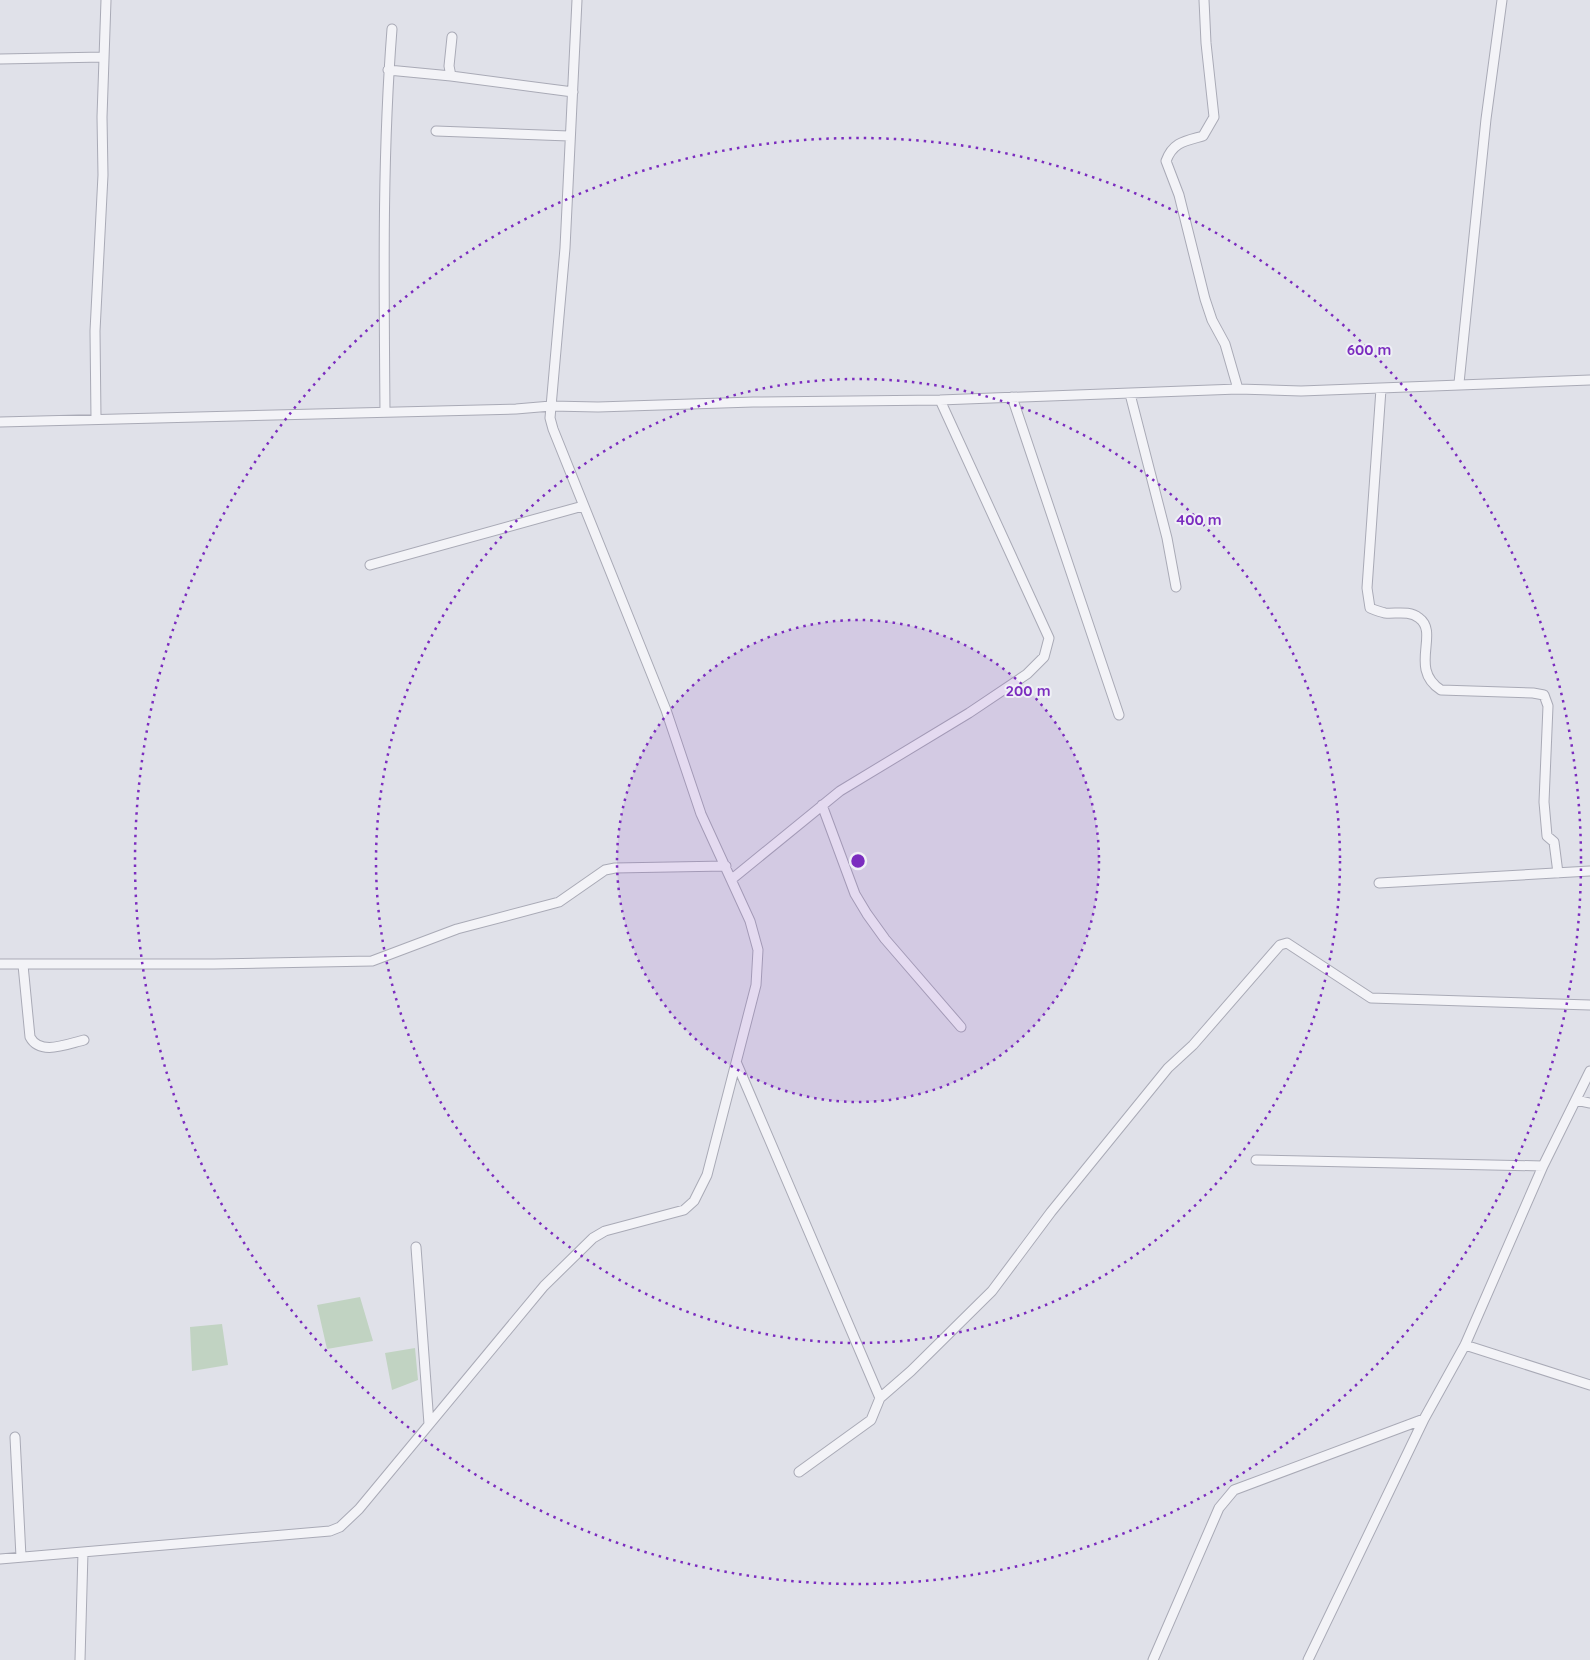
<svg xmlns="http://www.w3.org/2000/svg" width="1590" height="1660" font-family="Quicksand,sans-serif">
	<style>
		.green { fill: #c1d3c2 }
		.lines { fill: none; stroke-linecap: round; stroke-linejoin: round }
		.minor-casing { stroke: #a9aab6; stroke-width: 11 }
		.minor { stroke: #f3f3f7; stroke-width: 9 }
		.ring { fill: none; stroke: #7b2cbf; stroke-width: 2.5; stroke-dasharray: 2.5 5 }
		.centre { fill: #7b2cbf; stroke: #eff0f6; stroke-width: 2.5 }
		.ring-label { font-size: 15px; text-anchor: middle; font-weight: bold; fill: #7b2cbf; stroke: #eff0f6; stroke-width: 4; stroke-linejoin: round; paint-order: stroke }
	</style>
	<rect width="100%" height="100%" fill="#e0e1e9"/>
	<path class="green" d="M360,1297L373,1341L327,1349L317,1305Z
		M222,1324L228,1365L192,1371L190,1327Z
		M415,1348L418,1380L392,1390L385,1353Z"/>
	<g class="lines">
		<defs>
			<path id="minor" d="M1204,0L1206,43L1214,117L1203,136C1185,141 1173,142 1166,161L1179,195L1205,299L1212,320L1225,344L1238,389
				M452,37L449,66L451,76L573,92
				M0,59L104,57
				M388,70L451,76
				M436,131L569,136
				M1459,383L1486,119L1502,0
				M1381,389L1367,588L1370,608C1375,610 1380,612 1385,613C1396,614 1409,610 1419,618C1440,633 1408,669 1441,690L1533,693L1544,695L1548,706L1544,802L1547,836L1554,842L1558,873
				M1130,394L1167,538L1176,587
				M1012,397L1119,715
				M385,412C384,285 382,156 392,29
				M96,418L95,331L103,175L102,117L106,0
				M0,422L516,409L551,406L598,407L753,402L940,400L1238,389L1301,391L1590,380
				M370,565L583,506
				M822,805L855,894L867,914L885,939L961,1027
				M732,879L840,791L969,713L1027,674L1044,657L1049,638L940,400
				M1379,883L1590,871
				M0,964H214L372,961L457,929L559,902L605,870L615,868L726,866
				M23,965L30,1037C40,1056 67,1044 84,1040
				M737,1064L880,1398
				M1576,1100L1590,1103
				M1256,1160L1543,1166
				M416,1247L429,1424
				M1465,1345L1590,1385
				M15,1437L21,1557
				M799,1472L871,1420L880,1398L911,1371L992,1291L1051,1212L1168,1068L1193,1045L1280,945L1287,943L1371,998L1590,1005
				M0,1559L330,1531L340,1527L359,1509L544,1286L593,1238L605,1231L684,1210L694,1201L707,1175L756,985L758,950L750,921L701,814L666,710L553,429L550,418L565,248L577,0
				M80,1660L83,1552
				M1153,1660L1219,1508L1234,1490L1424,1419
				M1308,1660L1424,1419L1465,1345L1543,1166L1590,1071"/>
		</defs>
		<use href="#minor" class="minor-casing"/>
		<use href="#minor" class="minor"/>
	</g>
	<circle cx="858" cy="861" r="241" fill="#7b2cbf" fill-opacity=".12"/>
	<g class="ring">
		<circle cx="858" cy="861" r="241"/>
		<circle cx="858" cy="861" r="482"/>
		<circle cx="858" cy="861" r="723"/>
	</g>
	<circle cx="858" cy="861" r="8" class="centre"/>
	<g class="ring-label">
		<text x="1369" y="355">600 m</text>
		<text x="1199" y="525">400 m</text>
		<text x="1028" y="696">200 m</text>
	</g>
</svg>
